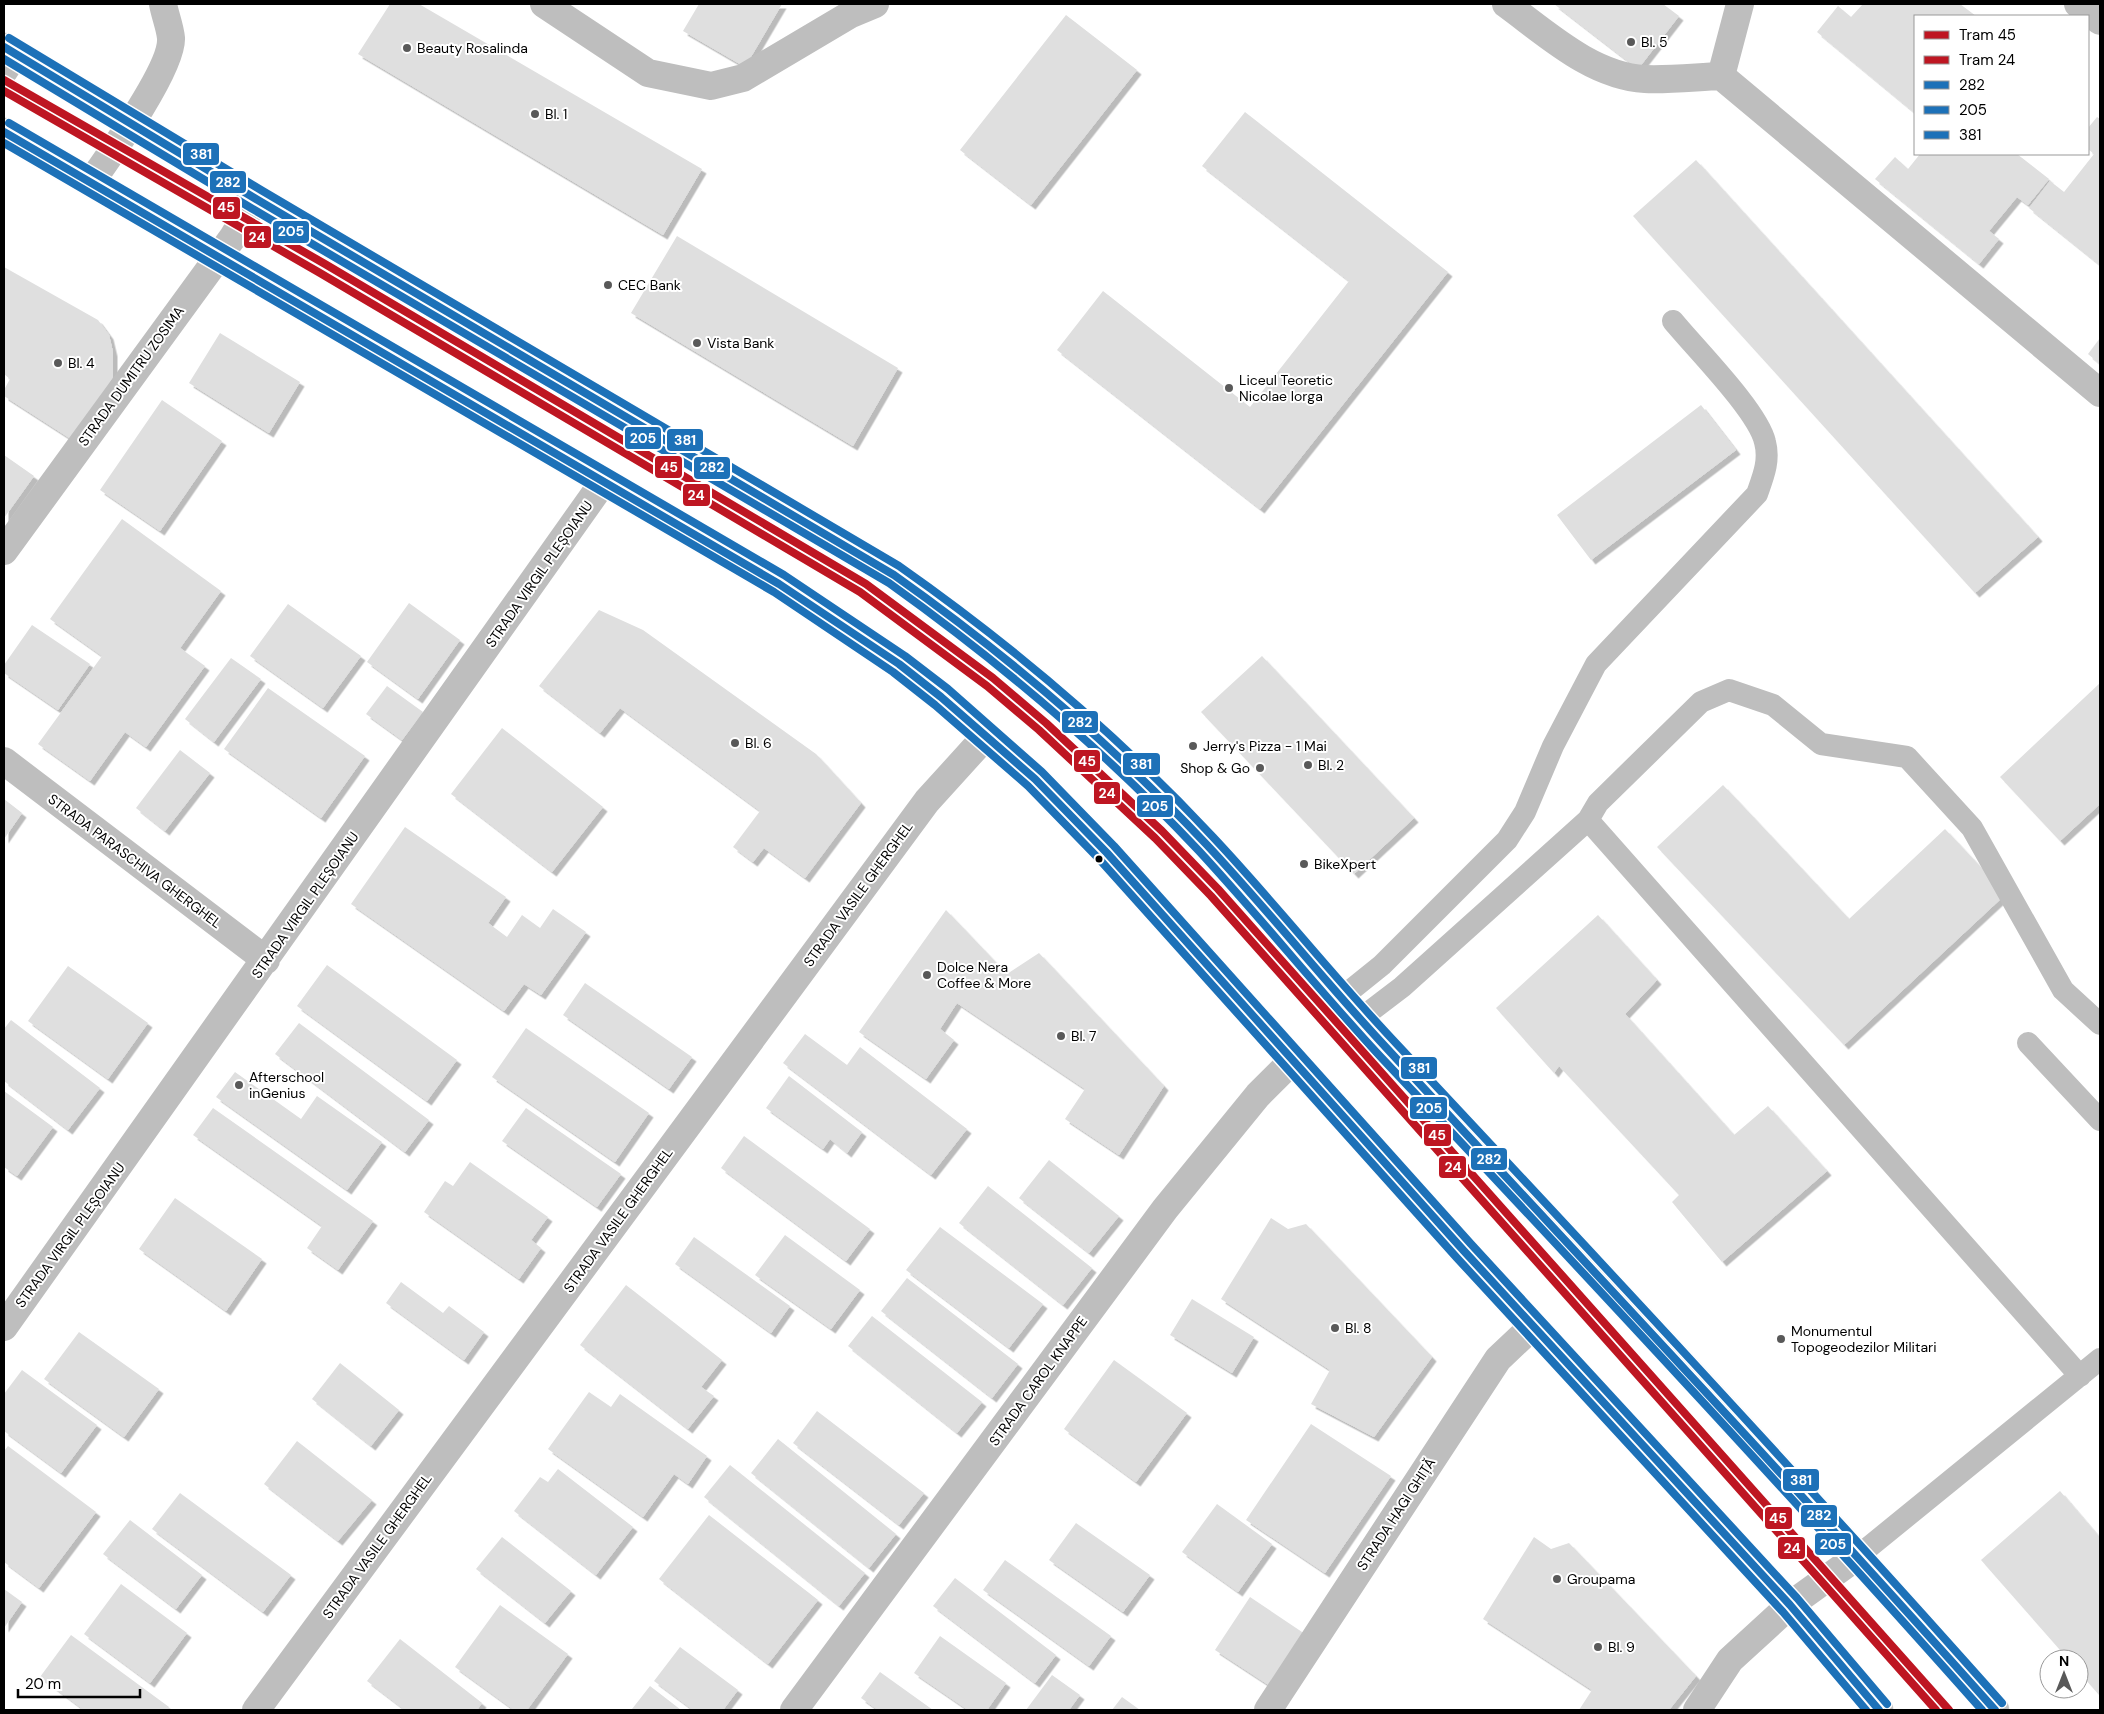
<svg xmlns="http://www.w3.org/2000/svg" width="2104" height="1714" font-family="'DM Sans',sans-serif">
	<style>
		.building { fill: #dfdfdf; filter: url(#shadow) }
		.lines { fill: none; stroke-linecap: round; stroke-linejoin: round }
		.primary-casing { stroke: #dbdbdb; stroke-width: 29 }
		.service { stroke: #bebebe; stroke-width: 22 }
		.minor { stroke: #bebebe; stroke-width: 28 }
		.primary { stroke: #bebebe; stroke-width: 28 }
		.bus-1-casing { stroke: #fff; stroke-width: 11 }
		.bus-2-casing { stroke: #fff; stroke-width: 11 }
		.bus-3-casing { stroke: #fff; stroke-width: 11 }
		.bus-1 { stroke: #1d71b8; stroke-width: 8 }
		.bus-2 { stroke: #1d71b8; stroke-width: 8 }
		.bus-3 { stroke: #1d71b8; stroke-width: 8 }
		.tram-1-casing { stroke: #fff; stroke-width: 11 }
		.tram-2-casing { stroke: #fff; stroke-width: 11 }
		.tram-1 { stroke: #be1622; stroke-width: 8 }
		.tram-2 { stroke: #be1622; stroke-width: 8 }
		.poi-dot { fill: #595959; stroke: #fff; stroke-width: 2 }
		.bus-dot { fill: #000; stroke: #fff; stroke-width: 2 }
		.labels { text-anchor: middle; stroke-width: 4; stroke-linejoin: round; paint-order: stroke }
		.poi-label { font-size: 14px; fill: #000; stroke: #fff; text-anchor: start }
		.street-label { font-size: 14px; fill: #000; stroke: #fff }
		.line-badge { stroke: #fff; stroke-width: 2 }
		.badge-label { font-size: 14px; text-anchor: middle; font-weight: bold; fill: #fff }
	</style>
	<defs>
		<filter id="shadow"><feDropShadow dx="4.5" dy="4.5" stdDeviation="0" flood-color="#0004"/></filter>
	</defs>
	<rect width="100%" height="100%" fill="#fff"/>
	<path class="building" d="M390,4H419L702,169L663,235L358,54Z
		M699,4H782L745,67L683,31Z
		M1554,4H1663L1679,16L1638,69Z
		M1863,4H1960L1976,16H1915V113L1817,32L1838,6L1851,17Z
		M1066,15L1137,70L1031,205L960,150Z
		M1245,112L1448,272L1260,509L1057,350L1103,291L1250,407L1349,281L1202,166Z
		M2097,117L2100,119V265L2029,208L2050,181L2064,192L2094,154L2088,149V128Z
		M1920,154H2017L2049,179L2028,205L2017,197L1989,231L1999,239L1979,264L1875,179L1895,157L1908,169Z
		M1696,160L2038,537L1975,593L1633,216Z
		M677,236L898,368L853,446L631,313Z
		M4,267L98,320L109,335L113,352V377L74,441L4,396V390L10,379L4,374Z
		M220,333L300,382L269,433L189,383Z
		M2100,338V364L2088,354Z
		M162,400L222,441L160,531L100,490Z
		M1701,405L1736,450L1591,560L1557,515Z
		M4,455L34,476L4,518Z
		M122,519L221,591L180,648L205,666L146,747L125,732L90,781L38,744L102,656L50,619Z
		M409,603L460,640L418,699L367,662Z
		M288,604L361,656L323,708L250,656Z
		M599,610L643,630L816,754L861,803L805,878L764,848L753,862L733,847L760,811L620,708L600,733L539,686Z
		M32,625L90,664L58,710L4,673V665Z
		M1262,656L1414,818L1354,874L1201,712Z
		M231,658L261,679L214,742L185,719Z
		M2100,683V804L2060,841L2000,777Z
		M387,686L423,712L402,740L366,714Z
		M268,688L365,756L321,818L224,749Z
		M502,728L603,807L552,872L451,794Z
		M180,750L210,773L165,831L136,808Z
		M1723,785L1849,919L1945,829L2006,894L1844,1045L1657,847Z
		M4,799L22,813L4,839Z
		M405,827L506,897L488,923L507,937L522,915L540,928L553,909L586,932L541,995L524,984L504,1011L351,904Z
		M946,910L1007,974L1039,953L1164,1086L1119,1155L1065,1119L1085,1089L957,1003L940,1029L954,1040L926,1079L859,1032Z
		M1598,915L1657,980L1625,1014L1734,1135L1768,1106L1827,1171L1722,1262L1672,1202L1679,1195L1559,1066L1554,1073L1496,1008Z
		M327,965L457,1060L427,1101L297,1006Z
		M68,966L148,1023L108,1079L28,1021Z
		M585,983L692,1057L669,1089L563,1015Z
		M11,1020L100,1088L68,1130L4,1081V1029Z
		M299,1023L429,1120L405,1152L275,1054Z
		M526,1028L649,1113L615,1162L492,1077Z
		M805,1034L847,1065L860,1047L967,1129L931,1175L783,1063Z
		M235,1072L301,1119L317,1096L382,1142L347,1190L216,1097Z
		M789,1076L862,1132L847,1153L830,1139L823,1149L766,1108Z
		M4,1091L53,1127L17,1176L4,1167Z
		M213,1108L373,1221L338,1270L307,1248L322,1226L193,1135Z
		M526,1108L621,1174L597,1207L502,1141Z
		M744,1136L870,1229L846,1261L721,1168Z
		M1049,1160L1119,1216L1089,1253L1019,1198Z
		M470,1162L548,1217L531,1240L541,1248L519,1279L424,1212L445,1181L453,1186Z
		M988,1186L1092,1268L1063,1305L959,1223Z
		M175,1198L262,1259L226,1311L139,1249Z
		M1271,1218L1288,1229L1306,1224L1432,1357L1374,1437L1311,1404L1330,1370L1221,1299Z
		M940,1227L1043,1304L1009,1348L906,1270Z
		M785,1235L860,1290L831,1329L755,1275Z
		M694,1237L790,1306L771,1333L675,1264Z
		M907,1278L1018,1364L992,1398L881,1311Z
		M401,1282L443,1313L449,1306L484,1332L464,1360L386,1303Z
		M626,1285L722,1360L701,1387L714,1396L688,1429L580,1345Z
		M1192,1299L1254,1337L1232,1373L1170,1335Z
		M872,1316L982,1402L957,1433L848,1346Z
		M79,1332L159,1389L124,1437L44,1379Z
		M1114,1360L1187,1413L1136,1482L1064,1429Z
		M340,1363L399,1410L371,1446L312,1399Z
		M22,1370L97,1425L61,1473L4,1431V1394Z
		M589,1392L611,1407L620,1394L707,1456L688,1484L674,1474L643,1517L548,1449Z
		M817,1411L924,1493L899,1525L793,1443Z
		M1311,1424L1391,1476L1325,1573L1246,1520Z
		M778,1439L896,1534L869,1568L751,1473Z
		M297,1441L372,1500L338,1541L264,1484Z
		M8,1446L96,1512L39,1588L4,1562V1451Z
		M730,1465L865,1573L839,1606L704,1497Z
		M558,1469L633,1527L596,1575L514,1511L540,1477L548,1482Z
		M2060,1491L2100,1538V1696L2079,1672V1659H2068L1981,1560Z
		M180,1493L291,1575L263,1612L152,1529Z
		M1217,1504L1272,1544L1238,1592L1182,1552Z
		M709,1515L818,1600L768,1664L659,1579Z
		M130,1520L202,1575L176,1609L103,1554Z
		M1076,1523L1150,1575L1123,1612L1049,1560Z
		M502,1537L571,1591L545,1623L476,1569Z
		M1534,1537L1551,1549L1569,1543L1696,1676L1669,1710H1579L1592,1690L1483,1619Z
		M1005,1560L1111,1636L1089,1666L983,1590Z
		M955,1578L1056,1655L1035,1683L933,1606Z
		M121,1584L187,1633L150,1683L84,1634Z
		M4,1589L22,1602L4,1628Z
		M1250,1597L1305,1634L1270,1686L1215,1650Z
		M500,1605L568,1654L527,1710H514L455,1667Z
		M71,1635L169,1707L167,1710H84L40,1677Z
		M940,1636L1006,1683L987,1710H968L914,1673Z
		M400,1639L482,1703L477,1710H405L367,1681Z
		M680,1647L738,1690L723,1710H693L654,1681Z
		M880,1672L933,1710H878L861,1698Z
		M1052,1675L1080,1695L1069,1710H1026Z
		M650,1686L681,1710L632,1709Z
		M1122,1697L1140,1710H1112Z"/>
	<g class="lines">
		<defs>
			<path id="primary" d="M4,47L256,199L894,575C999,647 1091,725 1179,816C1250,888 1313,968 1381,1042C1588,1262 1795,1483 1995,1710
				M4,132L779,584L899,664L941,697L1035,779L1107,853L1464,1251L1790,1605L1879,1710"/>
		</defs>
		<use href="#primary" class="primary-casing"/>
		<path class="service" d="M1341,998L1382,965L1507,840L1525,812L1553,746L1596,664L1757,494C1763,477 1770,461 1765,442C1758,411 1695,348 1673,321
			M1360,1019L1402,987L1588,820
			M2028,1043L2100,1120
			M2080,1376L1588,820L1598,803L1701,702L1729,690L1773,705L1821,744L1907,757L1972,828L2063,990L2100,1024
			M1858,1556L2100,1359"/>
		<path class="minor" d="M544,4L648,73L711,86L743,78L851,14L875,4
			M1506,4C1547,34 1592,76 1645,79C1670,80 1696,77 1721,76L2100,393
			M2078,4L2100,21
			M4,71L15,54
			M1721,76L1740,4
			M91,182C110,155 173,67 171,38C170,27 165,15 163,4
			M4,551L233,237L256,199
			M4,761L266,960
			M4,1327L604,481
			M256,1710L927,801L986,736
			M794,1710L1165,1209L1258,1095L1293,1060
			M1268,1710L1498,1359L1533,1326
			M1697,1710L1730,1660L1790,1605L1858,1556"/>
		<use href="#primary" class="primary"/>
		<defs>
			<path id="bus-1" d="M4,47L256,199L894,575C1007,655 1112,744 1207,845C1267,909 1321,977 1381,1042C1586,1264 1794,1484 1995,1710
				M4,132L779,584L899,664L941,697L1035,779L1107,853L1464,1251L1790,1605L1879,1710"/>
			<path id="bus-2" d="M4,59L251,208L889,583C1001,663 1105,751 1199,851C1260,917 1316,987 1377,1053C1581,1270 1784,1487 1982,1710
				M4,143L774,592L893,672L935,705L1028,786L1100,860L1457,1258L1783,1612L1866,1710"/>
			<path id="bus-3" d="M9,38L261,190L899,566C1013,646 1118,735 1213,837C1275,903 1331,974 1393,1040C1598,1259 1803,1479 2002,1703
				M9,123L784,575L905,656L948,689L1042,772L1114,846L1471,1244L1797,1598L1887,1704"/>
		</defs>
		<use href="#bus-1" class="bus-1-casing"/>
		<use href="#bus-2" class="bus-2-casing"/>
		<use href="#bus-3" class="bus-3-casing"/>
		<use href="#bus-1" class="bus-1"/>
		<use href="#bus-2" class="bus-2"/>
		<use href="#bus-3" class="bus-3"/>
		<defs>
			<path id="tram-1" d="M4,80L325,264L866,584L993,678L1046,723L1162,831L1218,889L1949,1710"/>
			<path id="tram-2" d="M4,91L320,273L860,592L987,686L1039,730L1155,838L1211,896L1936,1710"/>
		</defs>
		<use href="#tram-1" class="tram-1-casing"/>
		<use href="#tram-2" class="tram-2-casing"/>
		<use href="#tram-1" class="tram-1"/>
		<use href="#tram-2" class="tram-2"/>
	</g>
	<g class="poi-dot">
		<circle cx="1631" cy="42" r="5"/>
		<circle cx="407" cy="48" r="5"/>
		<circle cx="535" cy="114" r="5"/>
		<circle cx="608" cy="285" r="5"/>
		<circle cx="697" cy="343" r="5"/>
		<circle cx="58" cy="363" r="5"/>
		<circle cx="1229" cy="388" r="5"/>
		<circle cx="735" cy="743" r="5"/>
		<circle cx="1193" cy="746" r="5"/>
		<circle cx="1308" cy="765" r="5"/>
		<circle cx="1260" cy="768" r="5"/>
		<circle cx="1304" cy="864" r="5"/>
		<circle cx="927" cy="975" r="5"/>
		<circle cx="1061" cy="1036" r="5"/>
		<circle cx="239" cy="1085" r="5"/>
		<circle cx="1335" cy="1328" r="5"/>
		<circle cx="1781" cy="1339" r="5"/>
		<circle cx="1557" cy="1579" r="5"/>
		<circle cx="1598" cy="1647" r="5"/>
	</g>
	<circle class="bus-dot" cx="1099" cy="859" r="4.5"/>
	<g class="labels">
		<g class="poi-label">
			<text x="1641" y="47">Bl. 5</text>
			<text x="417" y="53">Beauty Rosalinda</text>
			<text x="545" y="119">Bl. 1</text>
			<text x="618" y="290">CEC Bank</text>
			<text x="707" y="348">Vista Bank</text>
			<text x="68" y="368">Bl. 4</text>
			<text x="1239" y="385">Liceul Teoretic<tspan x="1239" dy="16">Nicolae Iorga</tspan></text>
			<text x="745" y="748">Bl. 6</text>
			<text x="1203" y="751">Jerry's Pizza - 1 Mai</text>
			<text x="1318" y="770">Bl. 2</text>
			<text x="1250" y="773" text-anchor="end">Shop &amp; Go</text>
			<text x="1314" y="869">BikeXpert</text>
			<text x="937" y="972">Dolce Nera<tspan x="937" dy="16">Coffee &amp; More</tspan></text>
			<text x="1071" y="1041">Bl. 7</text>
			<text x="249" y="1082">Afterschool<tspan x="249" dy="16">inGenius</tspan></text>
			<text x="1345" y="1333">Bl. 8</text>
			<text x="1791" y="1336">Monumentul<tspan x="1791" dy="16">Topogeodezilor Militari</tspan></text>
			<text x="1567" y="1584">Groupama</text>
			<text x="1608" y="1652">Bl. 9</text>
		</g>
		<g class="street-label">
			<text transform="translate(131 376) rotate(-54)" y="5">STRADA DUMITRU ZOSIMA</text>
			<text transform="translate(539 574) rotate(-55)" y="5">STRADA VIRGIL PLEȘOIANU</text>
			<text transform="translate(135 861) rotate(37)" y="5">STRADA PARASCHIVA GHERGHEL</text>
			<text transform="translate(858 894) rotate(-54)" y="5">STRADA VASILE GHERGHEL</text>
			<text transform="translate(305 905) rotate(-55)" y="5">STRADA VIRGIL PLEȘOIANU</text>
			<text transform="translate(618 1220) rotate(-54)" y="5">STRADA VASILE GHERGHEL</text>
			<text transform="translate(70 1235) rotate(-54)" y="5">STRADA VIRGIL PLEȘOIANU</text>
			<text transform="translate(1038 1381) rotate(-54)" y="5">STRADA CAROL KNAPPE</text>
			<text transform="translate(1396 1514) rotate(-57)" y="5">STRADA HAGI GHIȚĂ</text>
			<text transform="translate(377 1546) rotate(-54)" y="5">STRADA VASILE GHERGHEL</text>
		</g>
	</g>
	<g class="line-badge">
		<rect x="182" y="142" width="38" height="24" rx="5" fill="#1d71b8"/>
		<rect x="209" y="170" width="38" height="24" rx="5" fill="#1d71b8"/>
		<rect x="212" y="196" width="29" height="24" rx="5" fill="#be1622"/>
		<rect x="272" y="220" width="38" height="24" rx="5" fill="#1d71b8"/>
		<rect x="243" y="225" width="29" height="24" rx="5" fill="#be1622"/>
		<rect x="624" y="426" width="38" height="24" rx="5" fill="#1d71b8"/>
		<rect x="666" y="428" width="38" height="24" rx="5" fill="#1d71b8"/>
		<rect x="654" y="455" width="29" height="24" rx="5" fill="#be1622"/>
		<rect x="693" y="456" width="38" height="24" rx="5" fill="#1d71b8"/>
		<rect x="682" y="483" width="29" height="24" rx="5" fill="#be1622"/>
		<rect x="1061" y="710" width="38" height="24" rx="5" fill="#1d71b8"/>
		<rect x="1073" y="749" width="28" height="24" rx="5" fill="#be1622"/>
		<rect x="1122" y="752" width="39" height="24" rx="5" fill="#1d71b8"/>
		<rect x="1093" y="781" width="28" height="24" rx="5" fill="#be1622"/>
		<rect x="1136" y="794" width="38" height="24" rx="5" fill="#1d71b8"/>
		<rect x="1400" y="1056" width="38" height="24" rx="5" fill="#1d71b8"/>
		<rect x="1409" y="1096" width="39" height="24" rx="5" fill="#1d71b8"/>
		<rect x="1423" y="1123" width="29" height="24" rx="5" fill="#be1622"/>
		<rect x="1470" y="1147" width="38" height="24" rx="5" fill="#1d71b8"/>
		<rect x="1438" y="1155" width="29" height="24" rx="5" fill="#be1622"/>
		<rect x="1782" y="1468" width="38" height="24" rx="5" fill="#1d71b8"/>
		<rect x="1800" y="1504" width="38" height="24" rx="5" fill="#1d71b8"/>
		<rect x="1764" y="1506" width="29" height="24" rx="5" fill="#be1622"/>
		<rect x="1814" y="1532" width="38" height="24" rx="5" fill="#1d71b8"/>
		<rect x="1777" y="1536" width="29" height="24" rx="5" fill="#be1622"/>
	</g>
	<g class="badge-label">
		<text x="201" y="159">381</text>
		<text x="228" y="187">282</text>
		<text x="226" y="212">45</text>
		<text x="291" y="236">205</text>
		<text x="257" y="242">24</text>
		<text x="643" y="443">205</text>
		<text x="685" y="445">381</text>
		<text x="669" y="472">45</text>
		<text x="712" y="472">282</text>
		<text x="696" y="500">24</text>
		<text x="1080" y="727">282</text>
		<text x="1087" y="766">45</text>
		<text x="1141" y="769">381</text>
		<text x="1107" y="798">24</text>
		<text x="1155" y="811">205</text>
		<text x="1419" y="1073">381</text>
		<text x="1429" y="1113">205</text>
		<text x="1437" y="1140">45</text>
		<text x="1489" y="1164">282</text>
		<text x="1453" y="1172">24</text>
		<text x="1801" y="1485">381</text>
		<text x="1819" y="1520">282</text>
		<text x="1778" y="1523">45</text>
		<text x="1833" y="1549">205</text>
		<text x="1792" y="1553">24</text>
	</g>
	<rect width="2104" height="1714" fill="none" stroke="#000000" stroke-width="10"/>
	<rect x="1914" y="15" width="175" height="140" fill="#ffffff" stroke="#999999"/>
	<rect x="1924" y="31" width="25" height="8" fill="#be1622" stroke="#999999"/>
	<text x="1959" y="40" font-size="15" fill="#000000">Tram 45</text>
	<rect x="1924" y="56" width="25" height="8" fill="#be1622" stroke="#999999"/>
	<text x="1959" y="65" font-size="15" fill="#000000">Tram 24</text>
	<rect x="1924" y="81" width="25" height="8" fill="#1d71b8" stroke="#999999"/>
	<text x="1959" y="90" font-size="15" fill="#000000">282</text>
	<rect x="1924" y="106" width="25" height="8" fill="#1d71b8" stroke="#999999"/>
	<text x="1959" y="115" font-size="15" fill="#000000">205</text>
	<rect x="1924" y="131" width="25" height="8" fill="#1d71b8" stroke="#999999"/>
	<text x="1959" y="140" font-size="15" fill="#000000">381</text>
	<g transform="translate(2064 1674)"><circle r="24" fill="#ffffff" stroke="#999999"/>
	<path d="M0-4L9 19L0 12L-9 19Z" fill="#595959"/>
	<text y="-8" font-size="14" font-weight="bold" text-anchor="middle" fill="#000000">N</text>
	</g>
	<path d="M18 1689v8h122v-8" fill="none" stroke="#000000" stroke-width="2.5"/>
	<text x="25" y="1689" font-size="15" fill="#000000" stroke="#ffffff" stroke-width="4" paint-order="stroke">20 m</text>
</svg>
